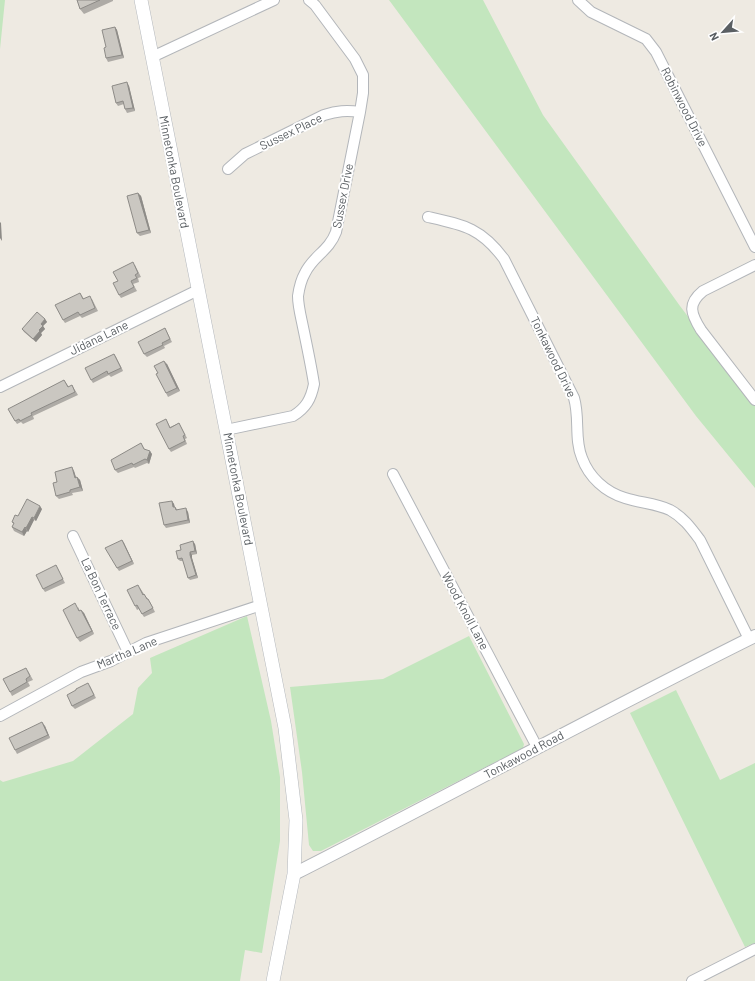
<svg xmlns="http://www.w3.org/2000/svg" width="755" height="981" font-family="Barlow,sans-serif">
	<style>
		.green { fill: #c3e6be }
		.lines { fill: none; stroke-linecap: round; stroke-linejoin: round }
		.minor-casing { stroke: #b3b6ba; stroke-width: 12 }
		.tertiary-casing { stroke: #b3b6ba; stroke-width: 14 }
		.secondary-casing { stroke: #b4b8bd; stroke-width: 14 }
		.minor { stroke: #fff; stroke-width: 10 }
		.tertiary { stroke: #fff; stroke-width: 12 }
		.secondary { stroke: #fff; stroke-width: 13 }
		.wall { fill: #aeaba6 }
		.shaded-wall { fill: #8d8b87 }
		.building { fill: #cac7c1; stroke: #8d8b87 }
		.labels { text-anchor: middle; stroke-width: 4; stroke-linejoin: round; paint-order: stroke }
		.street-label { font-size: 12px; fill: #5a5f63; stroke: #fff }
	</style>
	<rect width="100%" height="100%" fill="#eeeae2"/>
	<path class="green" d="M0,0H5L0,49Z
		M389,0H483L543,115L680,306L755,405V488L696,416Z
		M247,616L271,721L280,777V841L262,953L245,950L240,981H0V780L3,782L73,761L133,714L138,688L152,673L150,658Z
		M469,636L524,744L523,748L321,851H313L309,845L302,772L290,687L383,679Z
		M676,690L720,780L755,763V943L745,947L630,713Z"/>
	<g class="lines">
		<defs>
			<path id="minor" d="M578,0L591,12L646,39L656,52L755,247
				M152,57L274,0
				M228,169L245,154L324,115C337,111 346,110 360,112
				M428,217C464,225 481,228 504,259L574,398C580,418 574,439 582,458C589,477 605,492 625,498C640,503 655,503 670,510C683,517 691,528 700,540L749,639
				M755,265L703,291C687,304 691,314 701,330L755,400
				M0,387L198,290
				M226,430L293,416C306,408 311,399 314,384C311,365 307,346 303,327C301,317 298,306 298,296C299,289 301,280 305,273C313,256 329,251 336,232L360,112L363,93V75L355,59L315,5L309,0
				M393,474L537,747
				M73,536L128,652
				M0,716L81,672L111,661L146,643L261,605
				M692,981L755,949"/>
			<path id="tertiary" d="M294,874C448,796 600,713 755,636"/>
			<path id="secondary" d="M141,0L285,728L296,820L294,874L273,981"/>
		</defs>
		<use href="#minor" class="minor-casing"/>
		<use href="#tertiary" class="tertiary-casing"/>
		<use href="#secondary" class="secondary-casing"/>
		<use href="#minor" class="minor"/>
		<use href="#tertiary" class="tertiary"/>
		<use href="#secondary" class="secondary"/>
	</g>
	<path class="wall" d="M77,0H113V1L84,14L80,9Z
		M115,27L117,30L124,58L108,62L106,58V47Z
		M129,86L135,111L127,113L125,109L124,104L118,106L116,103Z
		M138,193L141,196L151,233L140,236L137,233Z
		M135,265L141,277L138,278L139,282L133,284L137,291L121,298L119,295L118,281Z
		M80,293L84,299H92L98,311L82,318L80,316L65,323L63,320Z
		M45,319L47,322L43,326L45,329L41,333L42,335L36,342L24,332L22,329Z
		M165,328L172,342L164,346L165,348L147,357L144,354Z
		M114,354L123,371L111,377L109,375L93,383L91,380Z
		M167,364L180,391L168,397L166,393L158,373Z
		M64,380L69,387L72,385L78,395L33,416L34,419L23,424L21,422L17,424L15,421Z
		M166,419L170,427L179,423L187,438L185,439L187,444L171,452L169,449Z
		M141,443L145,450L152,454L149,464L147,463L135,468L134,467L118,473L115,470Z
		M74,471L76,477H77L80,480L83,491L72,493L73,495L59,499L56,496L57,482Z
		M172,501L174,504L175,507L178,510L188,512L190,523L166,528L164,525Z
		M42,509L36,521L34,520L28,532L27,531L24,536L14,531L12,527L14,524L12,522L18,516Z
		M122,540L124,543L134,564L119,571L117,568Z
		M195,544L197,554L192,555V558L198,578L190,580L188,578L183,561H180L178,559L181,550Z
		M56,565L65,583L45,592L43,589Z
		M140,588L144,594L150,602L155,612L144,617L139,609L137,610L135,606Z
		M78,607L80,611L81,610L84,613L94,634L80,642L77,638Z
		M28,671L33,680L28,682L30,686L12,696L10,692Z
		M90,686L96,698L75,709L72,706Z
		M45,726L50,738L17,754L15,750Z"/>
	<path class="shaded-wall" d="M115,27L117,30L124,58L122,55Z
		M127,82L129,86L135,111L133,108Z
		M138,193L141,196L151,233L149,230Z
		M0,222L1,223L2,241L0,238Z
		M45,319L47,322L43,326L45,329L41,333L42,335L36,342L33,339L39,330L41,324Z
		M114,354L116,357L123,371L121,368Z
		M164,361L167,364L180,391L177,388Z
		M150,451L152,454L149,464L147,460Z
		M72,467L74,471L77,481L75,478Z
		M77,477L80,480L83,491L80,487Z
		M172,501L174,504L175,510L173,507Z
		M40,506L42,509L36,521L34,518Z
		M186,508L188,512L190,523L188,520Z
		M32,517L34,520L28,532L26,528Z
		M25,527L27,531L24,536L22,532Z
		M122,540L124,543L134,564L132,561Z
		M193,541L195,544L197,554L195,551Z
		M190,552L192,555V558L198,578L196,575L190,555Z
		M81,610L84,613L94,634L92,631Z
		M42,722L45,726L50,738L48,735Z"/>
	<path class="building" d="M77,0H100L80,9Z
		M115,27L122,55L106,58L104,48L106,47L102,30Z
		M127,82L133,108L125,109L123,101L116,103L112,86Z
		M138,193L149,230L137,233L127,196Z
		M133,262L138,273L135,275L137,278L131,281L134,287L119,295L113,283L118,281L113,272Z
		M80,293L83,299L90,296L95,308L80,315L78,312L63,320L55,305Z
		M37,312L45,319L41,324L43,326L39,330L40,331L33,339L22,329Z
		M165,328L170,339L162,343L163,345L144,354L138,342Z
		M114,354L121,368L108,374L107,371L91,380L85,368Z
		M164,361L177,388L166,393L156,374L158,373L154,366Z
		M64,380L68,387L72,385L75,392L31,413L32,415L20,421L19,419L15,421L8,409Z
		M166,419L170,428L179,423L185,435L183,436L185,441L169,449L156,424Z
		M141,443L144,449L150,451L147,460L145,459L133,465L132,463L115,470L111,460Z
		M72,467L75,478L77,477L80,487L70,490V492L56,496L53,483L57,482L55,472Z
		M27,499L40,506L34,518L32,517L26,528L25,527L22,532L12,527L14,523L12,522L15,515L18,516Z
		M172,501L173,507H175L176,510L186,508L188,520L164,525L159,503Z
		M122,540L132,561L117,568L105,548Z
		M193,541L195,551L190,552V555L196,575L188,578L182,558L178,559L176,551L181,550L180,545Z
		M56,565L63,579L43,589L36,575Z
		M138,585L143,595L144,594L147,599H148L153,608L142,614L137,605L135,606L127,590Z
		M75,603L79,611L81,610L92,631L77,638L63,610Z
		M26,668L30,676L26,679L27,682L10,692L3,679Z
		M88,683L94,695L72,706L67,695L76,690V689Z
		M42,722L48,735L15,750L9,738Z"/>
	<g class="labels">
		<g class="street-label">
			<text transform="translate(684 107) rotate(63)" y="4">Robinwood Drive</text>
			<text transform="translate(291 132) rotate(-26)" y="4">Sussex Place</text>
			<text transform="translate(174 172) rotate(79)" y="4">Minnetonka Boulevard</text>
			<text transform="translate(343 196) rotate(-79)" y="4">Sussex Drive</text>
			<text transform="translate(99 338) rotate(-26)" y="4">Jidana Lane</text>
			<text transform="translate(553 357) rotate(64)" y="4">Tonkawood Drive</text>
			<text transform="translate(238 489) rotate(79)" y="4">Minnetonka Boulevard</text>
			<text transform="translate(101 594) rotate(65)" y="4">La Bon Terrace</text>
			<text transform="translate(465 611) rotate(62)" y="4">Wood Knoll Lane</text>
			<text transform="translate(127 653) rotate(-23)" y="4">Martha Lane</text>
			<text transform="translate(524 755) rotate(-28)" y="4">Tonkawood Road</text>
		</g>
	</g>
	<g transform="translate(723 32) rotate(243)" stroke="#ffffff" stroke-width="3" paint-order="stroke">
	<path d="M0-3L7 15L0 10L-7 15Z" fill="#5a5f63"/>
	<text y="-6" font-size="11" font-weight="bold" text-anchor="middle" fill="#5a5f63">N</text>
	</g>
</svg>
